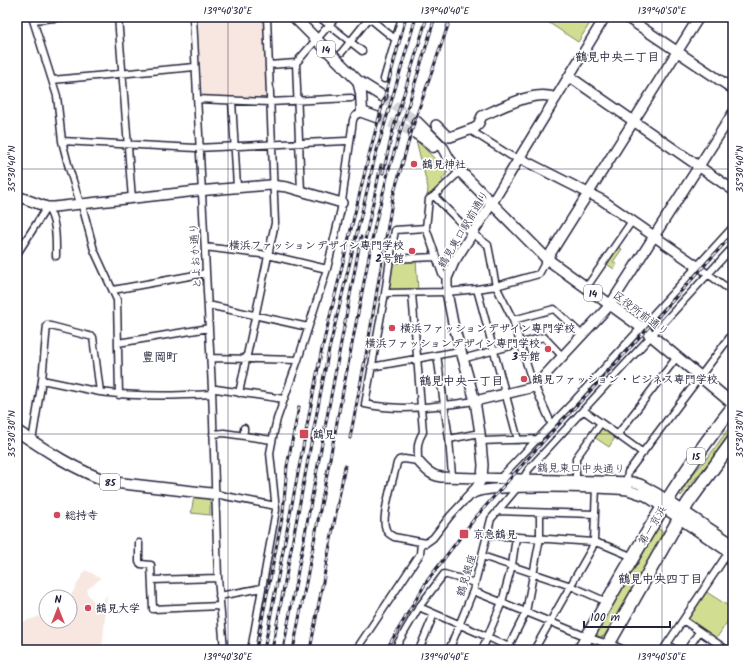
<svg xmlns="http://www.w3.org/2000/svg" width="750" height="667" font-family="Kalam,'Klee One',sans-serif">
	<style>
		.built { fill: #f7e7e0 }
		.green { fill: #d1de92; stroke: #7a8066 }
		.lines { fill: none; stroke-linecap: round; stroke-linejoin: round }
		.primary-tunnel { stroke: #d3d3d8; stroke-width: 10; stroke-dasharray: 10 5; stroke-linecap: butt }
		.street-casing { stroke: #22223b; stroke-width: 9 }
		.secondary-casing { stroke: #22223b; stroke-width: 12 }
		.primary-casing { stroke: #22223b; stroke-width: 13 }
		.highway-casing { stroke: #22223b; stroke-width: 15 }
		.street { stroke: #fff; stroke-width: 6 }
		.secondary { stroke: #fff; stroke-width: 9 }
		.primary { stroke: #fff; stroke-width: 10 }
		.highway { stroke: #fff; stroke-width: 12 }
		.rail-casing { stroke: #22223b; stroke-width: 3 }
		.rail { stroke: #fff; stroke-width: 1.5; stroke-dasharray: 4.5; stroke-linecap: butt }
		.ticks { fill: none; stroke: #22223b; stroke-width: 1; stroke-opacity: 0.45 }
		.poi-dot { fill: #d1495b; stroke: #fff; stroke-width: 1.5 }
		.labels { text-anchor: middle; stroke-width: 3.5; stroke-linejoin: round; paint-order: stroke }
		.shield { fill: #fff; stroke: #646476; stroke-width: 1 }
		.shield-label { font-size: 10px; font-weight: bold; fill: #22223b }
		.poi-label { font-size: 11px; font-weight: bold; fill: #22223b; stroke: #fff; text-anchor: start }
		.street-label { font-size: 11px; fill: #22223b; stroke: #fff }
		.neighbourhood-label { font-size: 12px; font-weight: bold; fill: #22223b; stroke: #fff }
		.neatline { fill: none; stroke: #22223b; stroke-width: 1.5 }
		.ticks-label { font-size: 10px; text-anchor: middle; fill: #22223b }
	</style>
	<rect width="100%" height="100%" fill="#fff"/>
	<filter id="ink" filterUnits="userSpaceOnUse"><feTurbulence type="fractalNoise" baseFrequency=".025" numOctaves="2"/><feDisplacementMap in="SourceGraphic" scale="8" xChannelSelector="R" yChannelSelector="G"/><feConvolveMatrix kernelMatrix="1 2 1 2 8 2 1 2 1" color-interpolation-filters="sRGB"/></filter>
	<g filter="url(#ink)">
		<path class="built" d="M198,17H265L269,99L202,98Z
			M85,570L101,578L87,590V593L94,602H103L107,594L102,650H21L17,641V624L46,614V621H70V597Z"/>
		<path class="green" d="M540,17H594L578,42Z
			M416,140L448,172L442,179L445,183L427,199L428,188Z
			M617,245L622,249L613,262L617,264L614,269L605,263Z
			M416,260L418,290L388,292L392,261Z
			M731,425L733,427V433L681,496L677,492L709,456Z
			M602,426L616,436L609,447L594,437Z
			M194,497L206,498L210,500V515L191,513Z
			M657,528L665,533L634,588L620,608L604,636L601,637L595,635L623,583L637,565Z
			M705,591L733,609V613L716,639L689,621L688,619Z"/>
		<g class="lines">
			<path class="primary-tunnel" d="M382,96L417,122
				M376,117L414,132"/>
			<defs>
				<path id="street" d="M32,17L57,96L62,141L69,168L79,200L82,205L94,250L117,300L119,395
					M118,17L132,199
					M193,17L212,389L218,578L224,650
					M319,17L362,51
					M368,17L395,39
					M33,20L65,17
					M342,52L370,17
					M296,63L336,17
					M269,65L296,63L301,192
					M384,79L402,17
					M52,80L195,67
					M197,99L270,102L351,98
					M232,101L237,187
					M472,129L473,132L511,156L519,158
					M62,141L196,148L346,141
					M460,171L434,196L468,230L488,245L496,286L513,320L531,378L552,425
					M434,196L429,199L426,228L442,274L447,278
					M426,228L395,230L390,259L385,293L365,404C401,412 439,406 475,401
					M205,247L268,255L327,269
					M17,254L47,207C57,221 56,240 56,256
					M390,259L436,257
					M697,266L733,292
					M586,288L632,221
					M477,289L518,440
					M113,290L206,273
					M385,293L447,292L477,289L496,286L539,274L547,259
					M412,293L423,432C416,444 418,448 418,461L404,459L399,460L397,463C394,476 382,514 385,526C386,532 389,534 394,537L426,543L433,538L450,516L466,499
					M208,305L308,327
					M513,320L554,309L583,336
					M118,343L209,328
					M437,355L449,439L452,476
					M211,358L298,360
					M462,359L544,337L563,357
					M371,367L460,351
					M216,389L284,399
					M100,392C137,397 175,396 212,394
					M239,393L275,223L267,17
					M583,410L643,453
					M244,431V428
					M213,434L224,433L272,440
					M618,434L677,357
					M449,439L480,433
					M32,441L42,380L47,325L93,337L100,392L42,380
					M481,441L539,439
					M500,478L575,400L733,227
					M576,480V458L601,423
					M626,484L628,472L733,333
					M215,494L276,506
					M497,511L595,514
					M487,535L594,542L607,546L633,557
					M139,543V562L141,564L151,565L153,609L220,606
					M482,556L571,586L607,602
					M152,580L218,578
					M473,591C511,606 549,621 587,637C599,642 612,644 624,650
					M219,596L262,588
					M419,607L488,637L515,650
					M683,620L727,650
					M667,644L675,650
					M251,650L276,510L270,453L274,432L277,419L298,360L327,269L341,209L353,120L355,116L362,112
					M356,650L420,554L421,542
					M394,650L419,607L444,574L475,583
					M419,650L434,614
					M449,650L473,591L491,519L517,488L529,469L733,247
					M482,650L502,602L512,565L516,537
					M507,650L526,612L540,538V513
					M534,650L592,548L594,542L596,485
					M663,650L730,550
					M687,650L699,632"/>
				<path id="secondary" d="M626,17L733,89
					M570,77L733,190
					M436,125L447,136L450,137L475,128L478,125L482,116C503,107 535,89 556,98
					M519,158L602,200L697,266
					M17,196L47,207H54L197,191L270,185L287,187L342,203
					M547,259L699,17
					M475,401L534,387L610,305L733,113
					M418,461C425,469 430,475 441,477L633,482L640,484L658,494L733,544
					M472,494C487,483 604,488 628,490L646,496L733,555
					M466,499L477,487L482,478L483,465L480,433L475,401L453,323L447,292V278L454,262L492,203L605,17"/>
				<path id="primary" d="M294,17L358,81L361,93L362,112L376,117
					M358,81L382,96
					M417,122L443,148L449,159L453,164L547,259L641,327L733,404
					M414,132L426,140L433,147
					M17,431C45,450 77,471 110,482L215,494"/>
				<path id="highway" d="M580,650C627,567 673,482 733,407
					M605,650L688,503L733,441"/>
			</defs>
			<use href="#street" class="street-casing"/>
			<use href="#secondary" class="secondary-casing"/>
			<use href="#primary" class="primary-casing"/>
			<use href="#highway" class="highway-casing"/>
			<use href="#street" class="street"/>
			<use href="#secondary" class="secondary"/>
			<use href="#primary" class="primary"/>
			<use href="#highway" class="highway"/>
			<defs>
				<path id="rail" d="M383,173L393,130L427,17
					M364,245L381,165
					M350,438L366,355L393,196L414,123L451,17
					M256,650L283,513L287,466L299,407
					M264,650L321,353L369,155L406,17
					M272,650L328,354L375,157L416,17
					M283,650L361,237
					M293,650L375,225L389,169L435,17
					M310,650L345,466
					M386,650L427,581L475,518L548,436L607,373L733,234"/>
			</defs>
			<use href="#rail" class="rail-casing"/>
			<use href="#rail" class="rail"/>
		</g>
	</g>
	<path class="ticks" d="M228,17V650M445,17V650M662,17V650M17,169H733M17,434H733"/>
	<g class="poi-dot">
		<circle cx="414" cy="164" r="4"/>
		<circle cx="412" cy="251" r="4"/>
		<circle cx="392" cy="328" r="4"/>
		<circle cx="548" cy="349" r="4"/>
		<circle cx="524" cy="379" r="4"/>
		<rect x="299" y="429" width="10" height="10" rx="2"/>
		<circle cx="57" cy="515" r="4"/>
		<rect x="459" y="529" width="10" height="10" rx="2"/>
		<circle cx="88" cy="608" r="4"/>
	</g>
	<g class="labels">
		<g class="shield">
			<rect x="317" y="41" width="18" height="16" rx="3"/>
			<rect x="584" y="285" width="18" height="16" rx="3"/>
			<rect x="687" y="448" width="18" height="16" rx="3"/>
			<rect x="100" y="474" width="20" height="16" rx="3"/>
		</g>
		<g class="shield-label">
			<text x="326" y="53">14</text>
			<text x="593" y="297">14</text>
			<text x="696" y="460">15</text>
			<text x="110" y="486">85</text>
		</g>
		<g class="poi-label">
			<text x="422" y="168">鶴見神社</text>
			<text x="404" y="249" text-anchor="end">横浜ファッションデザイン専門学校<tspan x="404" dy="13">2号館</tspan></text>
			<text x="400" y="332">横浜ファッションデザイン専門学校</text>
			<text x="540" y="347" text-anchor="end">横浜ファッションデザイン専門学校<tspan x="540" dy="13">3号館</tspan></text>
			<text x="532" y="383">鶴見ファッション・ビジネス専門学校</text>
			<text x="313" y="438">鶴見</text>
			<text x="65" y="519">総持寺</text>
			<text x="473" y="538">京急鶴見</text>
			<text x="96" y="612">鶴見大学</text>
		</g>
		<g class="street-label">
			<text transform="translate(463 229) rotate(-59)" y="4">鶴見東口駅前通り</text>
			<text transform="translate(195 256) rotate(-93)" y="4">とよおか通り</text>
			<text transform="translate(641 313) rotate(37)" y="4">区役所前通り</text>
			<text transform="translate(581 468) rotate(1)" y="4">鶴見東口中央通り</text>
			<text transform="translate(652 525) rotate(-59)" y="4">第一京浜</text>
			<text transform="translate(466 575) rotate(-73)" y="4">鶴見銀座</text>
		</g>
		<g class="neighbourhood-label">
			<text x="617" y="61">鶴見中央二丁目</text>
			<text x="160" y="361">豊岡町</text>
			<text x="461" y="385">鶴見中央一丁目</text>
			<text x="660" y="583">鶴見中央四丁目</text>
		</g>
	</g>
	<rect width="750" height="667" fill="none" stroke="#fff" stroke-width="44"/>
	<g transform="translate(58 609)"><circle r="19" fill="#ffffff" stroke="#a7a7b1"/>
	<path d="M0-3L7 15L0 10L-7 15Z" fill="#d1495b"/>
	<text y="-6" font-size="11" font-weight="bold" text-anchor="middle" fill="#22223b">N</text>
	</g>
	<path d="M584 621v6h86v-6" fill="none" stroke="#22223b" stroke-width="2"/>
	<text x="590" y="621" font-size="12" fill="#22223b" stroke="#ffffff" stroke-width="3" paint-order="stroke">100 m</text>
	<rect x="22" y="22" width="706" height="623" class="neatline"/>
	<g class="ticks-label">
		<text x="228" y="14">139°40'30"E</text>
		<text x="445" y="14">139°40'40"E</text>
		<text x="662" y="14">139°40'50"E</text>
		<text transform="translate(11 169) rotate(-90)" y="4">35°30'40"N</text>
		<text transform="translate(739 169) rotate(-90)" y="4">35°30'40"N</text>
		<text transform="translate(11 434) rotate(-90)" y="4">35°30'30"N</text>
		<text transform="translate(739 434) rotate(-90)" y="4">35°30'30"N</text>
		<text x="228" y="660">139°40'30"E</text>
		<text x="445" y="660">139°40'40"E</text>
		<text x="662" y="660">139°40'50"E</text>
	</g>
</svg>
